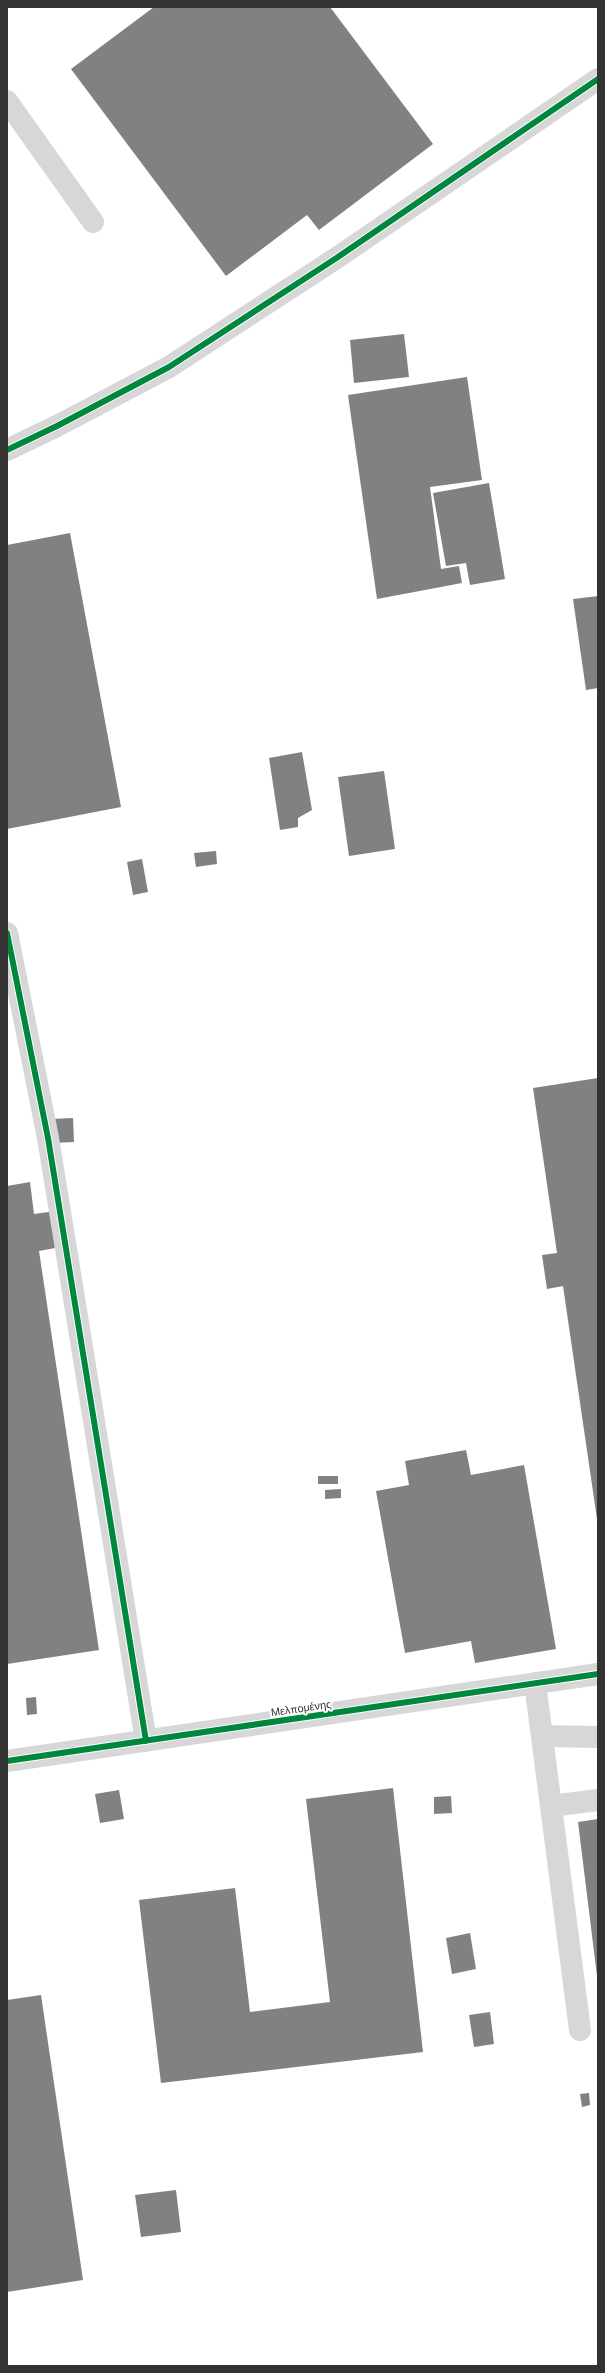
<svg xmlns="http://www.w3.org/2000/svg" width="605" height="2373" font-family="'PT Sans',sans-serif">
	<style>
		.building { fill: #818181 }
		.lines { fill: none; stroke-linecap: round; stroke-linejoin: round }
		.minor { stroke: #d7d7d7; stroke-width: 22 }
		.cycleway-casing { stroke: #fff; stroke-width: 8 }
		.cycleway { stroke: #00873e; stroke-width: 6 }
		.labels { text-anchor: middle; stroke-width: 4; stroke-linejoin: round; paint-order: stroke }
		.street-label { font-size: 11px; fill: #333; stroke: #fff }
	</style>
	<rect width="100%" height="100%" fill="#fff"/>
	<path class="building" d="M154,7H330L433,144L319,230L307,215L226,276L71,69Z
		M404,334L409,377L354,383L350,340Z
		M467,377L482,480L430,487L441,569L459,566L462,583L377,599L348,395Z
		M489,483L505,579L470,585L466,563L446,566L433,493Z
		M70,533L121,807L7,829V545Z
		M598,596V688L586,690L573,599Z
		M302,752L312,810L298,818V827L280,830L269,758Z
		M384,771L395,849L349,856L338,777Z
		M216,851L217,864L196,867L194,853Z
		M142,859L148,892L133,895L127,862Z
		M598,1078V1519H597L563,1286L547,1289L542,1255L557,1253L533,1088Z
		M73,1118L74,1142L53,1143L51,1119Z
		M30,1182L34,1214L56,1211L61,1247L39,1251L99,1650L7,1664V1186Z
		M466,1450L471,1475L524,1465L556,1649L475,1663L471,1641L405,1653L376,1491L409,1485L405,1461Z
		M318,1476H338V1484H318Z
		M341,1489V1498L325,1499V1490Z
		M36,1697L37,1714L27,1715L26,1698Z
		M393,1788L423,2052L161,2083L139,1900L235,1888L250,2012L330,2002L306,1799Z
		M119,1790L124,1819L100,1823L95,1794Z
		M451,1796L452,1813L434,1814V1797Z
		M598,1819V1976H597L578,1822Z
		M470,1933L476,1969L452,1974L446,1938Z
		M41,1995L83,2280L7,2292V2000Z
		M490,2012L494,2044L474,2047L469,2015Z
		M589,2093L590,2105L582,2107L580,2094Z
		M176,2190L181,2232L141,2237L135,2195Z"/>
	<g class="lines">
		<path class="minor" d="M7,101L93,222
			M7,450L57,426L169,367L338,257L598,79
			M7,933L48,1138L146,1741
			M535,1683L580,2030
			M542,1736L598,1737
			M7,1761L598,1674
			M551,1806L598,1800"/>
		<defs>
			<path id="cycleway" d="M7,450L57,426L169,367L338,257L598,79
				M7,933L48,1138L146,1741
				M7,1761L598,1674"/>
		</defs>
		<use href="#cycleway" class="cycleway-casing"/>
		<use href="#cycleway" class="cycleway"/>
	</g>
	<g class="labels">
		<g class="street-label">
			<text transform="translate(301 1708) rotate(-8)" y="4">Μελπομένης</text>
		</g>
	</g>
	<rect width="605" height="2373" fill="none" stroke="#333333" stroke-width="16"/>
</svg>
